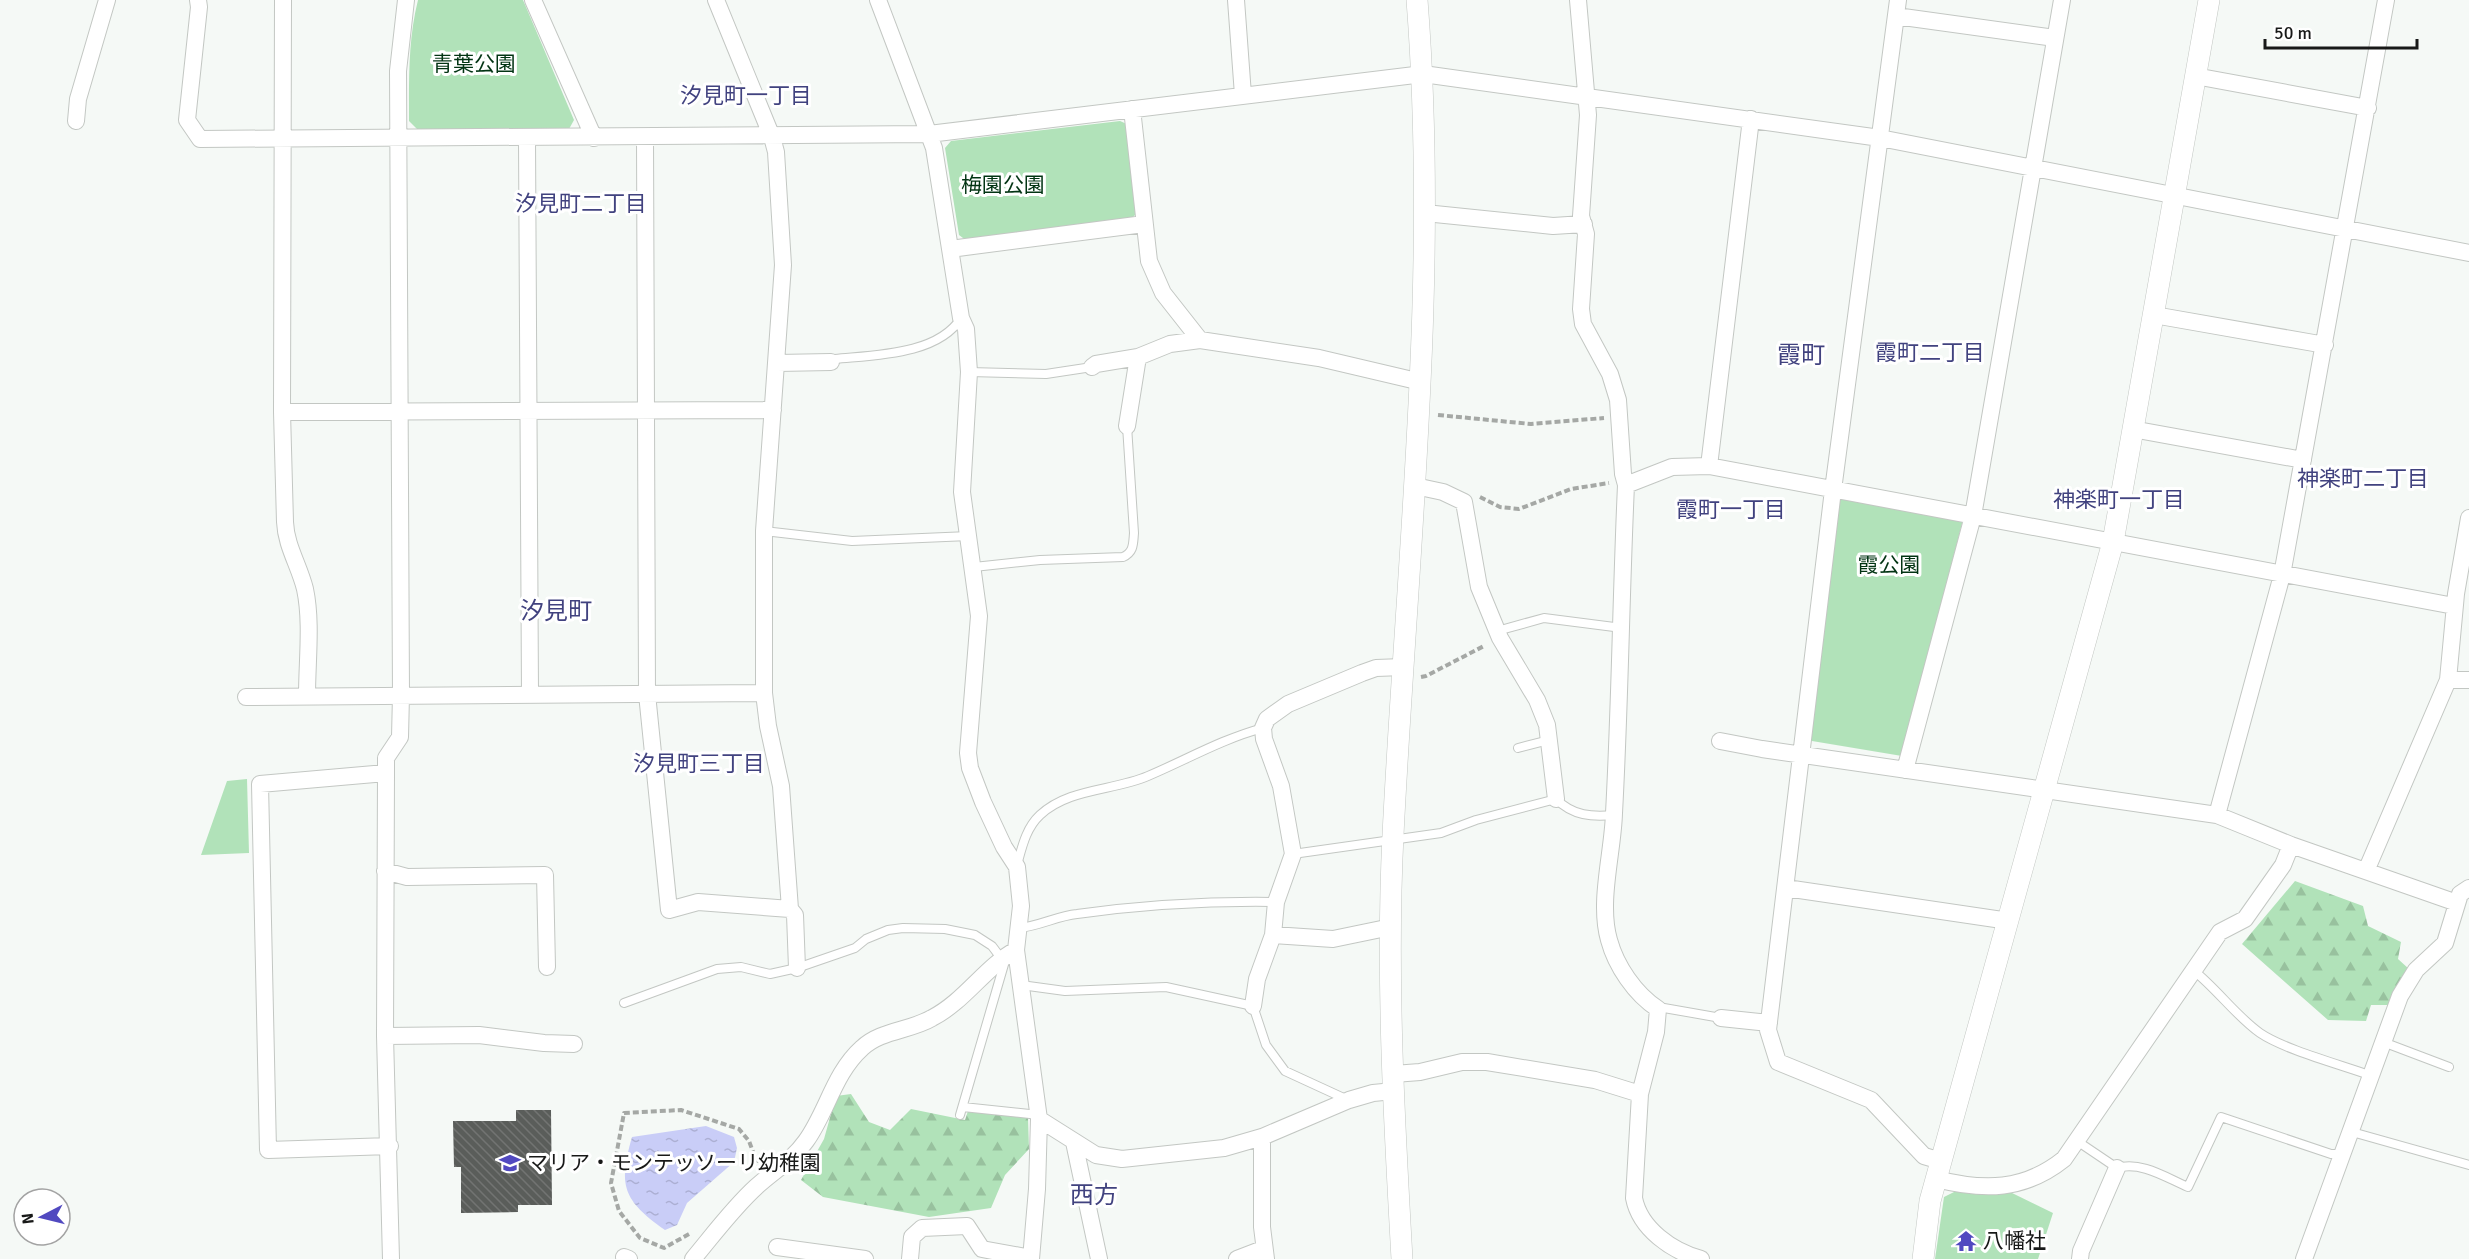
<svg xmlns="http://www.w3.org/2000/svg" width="2469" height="1259" font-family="Signika,'Noto Sans JP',sans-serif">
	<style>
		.green { fill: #b1e2b9 }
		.forest { fill: url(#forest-firs) }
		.water { fill: url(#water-ripples) }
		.building { fill: url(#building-back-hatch) }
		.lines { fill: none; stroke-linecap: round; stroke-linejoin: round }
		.service-casing { stroke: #c3c7c3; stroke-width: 10 }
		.minor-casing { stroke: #c3c7c3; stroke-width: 18 }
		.tertiary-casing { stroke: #c3c7c3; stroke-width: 22 }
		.path { stroke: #a5a8a5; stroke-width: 4; stroke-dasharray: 6 3; stroke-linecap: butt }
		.service { stroke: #fff; stroke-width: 8 }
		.minor { stroke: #fff; stroke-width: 16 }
		.tertiary { stroke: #fff; stroke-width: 21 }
		.labels { text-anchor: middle; stroke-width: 6; stroke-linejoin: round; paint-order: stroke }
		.park-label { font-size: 21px; fill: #023413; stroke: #fff }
		.poi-label { font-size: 21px; fill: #181918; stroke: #fff; text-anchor: start }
		.neighbourhood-label { font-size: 22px; fill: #41427f; stroke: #fff }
		.quarter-label { font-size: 24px; fill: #41427f; stroke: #fff }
	</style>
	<defs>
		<pattern id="forest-firs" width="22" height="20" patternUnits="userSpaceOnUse" patternTransform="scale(1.5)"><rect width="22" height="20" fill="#b1e2b9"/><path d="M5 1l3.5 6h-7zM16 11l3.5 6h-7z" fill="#98c19e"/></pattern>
		<pattern id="water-ripples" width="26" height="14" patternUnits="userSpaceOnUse" patternTransform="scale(1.5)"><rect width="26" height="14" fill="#c9cdf7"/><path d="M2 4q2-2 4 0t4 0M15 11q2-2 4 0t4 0" fill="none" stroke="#acafd3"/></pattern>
		<pattern id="building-back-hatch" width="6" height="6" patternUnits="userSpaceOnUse" patternTransform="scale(1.5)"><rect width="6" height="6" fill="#5a5d5a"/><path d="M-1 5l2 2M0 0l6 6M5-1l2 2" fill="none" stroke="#727472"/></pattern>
	</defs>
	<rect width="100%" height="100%" fill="#f5f9f6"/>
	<path class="green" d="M418,0H523L574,120L569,129H417L409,121C409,80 408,40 418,0Z
		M1120,121L1129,125L1137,213L1131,219L967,241L959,235L945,148L951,141Z
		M1839,496L1964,516L1902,756L1806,740Z
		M247,779L249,853L201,855L227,781Z
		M1956,1191L2010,1192L2053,1213L2038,1259H1935L1944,1197Z"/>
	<path class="forest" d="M2295,881L2363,906L2368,926L2401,942L2398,959L2409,969L2388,1005H2371L2366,1021L2328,1020L2242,944Z
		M851,1094L869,1122L890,1130L911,1109L965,1120L968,1111L1028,1118L1029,1149L1005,1175L991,1208L929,1217L823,1197L801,1180L824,1139L836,1096Z"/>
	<path class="water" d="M706,1126L734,1137L737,1148L734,1162L687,1203L677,1225L665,1230C623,1200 618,1186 632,1137Z"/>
	<path class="building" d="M516,1110H551L552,1205H518V1212L461,1213V1167H454L453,1121H516Z"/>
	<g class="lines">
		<defs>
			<path id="service" d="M831,362L835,359C874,355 938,355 961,318
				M969,372L1046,374L1092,367
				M764,531L852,541L969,536
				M974,567L1040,560L1123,557C1134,552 1133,544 1134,533L1127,426
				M1497,631L1544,618L1622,628
				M1518,748L1549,740
				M1293,854L1441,833L1476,820L1556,799C1573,816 1592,817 1614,815
				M1017,865C1022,847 1026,828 1040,815C1069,788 1113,791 1148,776C1186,760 1222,739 1263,728
				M1019,928C1040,926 1057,916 1077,914C1143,905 1210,901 1276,902
				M2193,970C2217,989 2236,1016 2260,1033C2285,1050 2342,1065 2372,1076
				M1021,985L1065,991L1166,987L1253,1006L1266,1045L1285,1071L1348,1100
				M624,1003L717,969L741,967L770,974L797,968L855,948L866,939L888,930L903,928L945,929L975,935L992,946L1001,958
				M1658,1009L1664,1008L1721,1018
				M2383,1042L2449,1067
				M963,1107L1039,1115
				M960,1115L1005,961
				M2352,1132L2469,1165
				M2077,1141L2117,1168C2141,1161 2165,1177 2188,1187L2221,1117L2331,1154H2343"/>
			<path id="minor" d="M198,0L199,7L187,120L200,139L929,134L1423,74L1880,138L2469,253
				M283,0L282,412L285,522C286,546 299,565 305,589C312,622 307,661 307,696
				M533,0L594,138
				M878,0L934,148L961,318L966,329L969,372L962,492L979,616L968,753L970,768L983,802L1004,847L1017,867L1021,906L1016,950L1039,1119L1037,1189L1031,1259
				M1236,0L1243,95
				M1578,0L1588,115L1581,216L1586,234L1581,309L1583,324L1610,374L1618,400L1623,474L1626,485C1621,594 1620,704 1614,813C1613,852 1598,902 1609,940C1616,966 1635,994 1658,1009L1656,1032L1640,1094
				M1898,0L1833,490L1768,1030L1778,1062L1871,1100L1924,1156L1941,1161
				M1896,16L2055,38
				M2195,76L2368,108
				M1132,109L1149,261L1163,293L1200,340L1319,358L1421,382
				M76,121L78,99L107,0
				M645,138L647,694L669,910L698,902L790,909L781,786L768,726L764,693V531L783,265L776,152L772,137L716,0
				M527,139L530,694
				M1425,213L1553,226L1584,224
				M950,249L1144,224
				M2154,315L2325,345
				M777,363L831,362
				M1092,367L1096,364L1138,357L1170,344L1200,340
				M282,412L773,410
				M1127,426L1138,357
				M2132,429L2303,460
				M1709,466L1751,119
				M1626,485L1672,467L1709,466L2454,606
				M1415,486L1443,492L1464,502L1479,587L1500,638L1537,700L1547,725L1556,799
				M2448,680H2469
				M246,697L764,693
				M1720,741L1762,749L2217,815L2291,845L2457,903
				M1905,770L1973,516L2062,0
				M386,773L260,784L268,1150L390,1146
				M2217,815L2282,575L2386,0
				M385,871L407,877L545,875L547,967
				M2366,871L2448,680L2456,594L2469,518
				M1786,888L2009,921
				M790,909L795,915L797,968
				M1273,935L1333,939L1391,927
				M1253,1006L1257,979L1273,935L1276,902L1293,854L1281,786L1264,739L1263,728L1267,719L1288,704L1362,673L1376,668L1403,667
				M1721,1018L1769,1023
				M385,1036L479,1035L544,1043L574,1044
				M1394,1074L1420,1072L1462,1062H1487L1595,1080L1640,1094L1634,1198C1640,1229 1672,1251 1701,1259
				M1039,1119L1096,1155L1122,1159L1224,1148L1262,1137L1349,1100L1373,1093L1394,1091
				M1262,1137V1227L1266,1259
				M1074,1142L1099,1259
				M1936,1179C1984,1191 2024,1191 2064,1159L2220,932L2245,919L2283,865L2291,845
				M777,1247L865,1259
				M624,1257L629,1259
				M391,1259L385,1036L386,773V758L400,737L401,695L398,71L406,0
				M693,1259C713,1235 733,1208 756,1187C773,1171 792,1161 806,1141C827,1112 834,1073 862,1048C881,1030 910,1031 932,1018C965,1001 985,967 1016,950
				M910,1259L912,1237L922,1228L967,1226L982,1249L1031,1258
				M1237,1259L1263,1249
				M2080,1259L2081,1251L2117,1168
				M2304,1259L2400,996L2416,970L2445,943L2460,894L2469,888"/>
			<path id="tertiary" d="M1402,1259C1394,1119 1386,975 1393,835C1407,555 1439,280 1417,0
				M1923,1259L1930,1201L2113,542L2209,0"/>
		</defs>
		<use href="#service" class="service-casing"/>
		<use href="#minor" class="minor-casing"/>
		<use href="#tertiary" class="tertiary-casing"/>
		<path class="path" d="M1438,415L1531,424L1604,418
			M1480,497L1500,507L1519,509L1571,489L1609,483
			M1421,677L1426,676L1484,646
			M689,1234L664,1248L640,1238L619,1211L611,1183L624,1113L681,1110L739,1129L749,1141L756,1160L759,1161"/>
		<use href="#service" class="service"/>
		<use href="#minor" class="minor"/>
		<use href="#tertiary" class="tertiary"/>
	</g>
	<defs>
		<symbol id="school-bare" viewBox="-9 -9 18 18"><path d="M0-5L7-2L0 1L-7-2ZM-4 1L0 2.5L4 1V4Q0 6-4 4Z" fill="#5149c0" stroke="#fff" stroke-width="2.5" paint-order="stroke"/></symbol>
		<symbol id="temple-bare" viewBox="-9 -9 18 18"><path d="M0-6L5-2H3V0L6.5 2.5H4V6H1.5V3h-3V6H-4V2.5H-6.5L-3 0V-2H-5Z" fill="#5149c0" stroke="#fff" stroke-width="2.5" paint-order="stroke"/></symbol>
	</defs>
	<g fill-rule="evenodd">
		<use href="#school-bare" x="495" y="1148" width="30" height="30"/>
		<use href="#temple-bare" x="1951" y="1226" width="30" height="30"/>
	</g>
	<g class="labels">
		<g class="park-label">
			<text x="474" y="71">青葉公園</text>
			<text x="1003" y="192">梅園公園</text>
			<text x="1889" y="572">霞公園</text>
		</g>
		<g class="poi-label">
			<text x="527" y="1170">マリア・モンテッソーリ幼稚園</text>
			<text x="1983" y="1248">八幡社</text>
		</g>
		<g class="neighbourhood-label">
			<text x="746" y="103">汐見町一丁目</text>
			<text x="581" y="211">汐見町二丁目</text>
			<text x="1930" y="360">霞町二丁目</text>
			<text x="2363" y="486">神楽町二丁目</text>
			<text x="2119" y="507">神楽町一丁目</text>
			<text x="1731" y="517">霞町一丁目</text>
			<text x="699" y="771">汐見町三丁目</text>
		</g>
		<g class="quarter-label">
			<text x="1801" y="363">霞町</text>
			<text x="556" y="619">汐見町</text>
			<text x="1094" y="1203">西方</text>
		</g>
	</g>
	<g transform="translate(42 1217) rotate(263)"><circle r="28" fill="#ffffff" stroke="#a3a3a3" stroke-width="1.5"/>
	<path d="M0-4.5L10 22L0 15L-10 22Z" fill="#5149c0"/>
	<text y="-9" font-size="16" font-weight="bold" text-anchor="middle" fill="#181918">N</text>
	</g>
	<path d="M2265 39v9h152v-9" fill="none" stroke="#181918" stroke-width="3"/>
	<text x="2274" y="39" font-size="18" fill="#181918" stroke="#ffffff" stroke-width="4.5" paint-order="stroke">50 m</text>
</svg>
